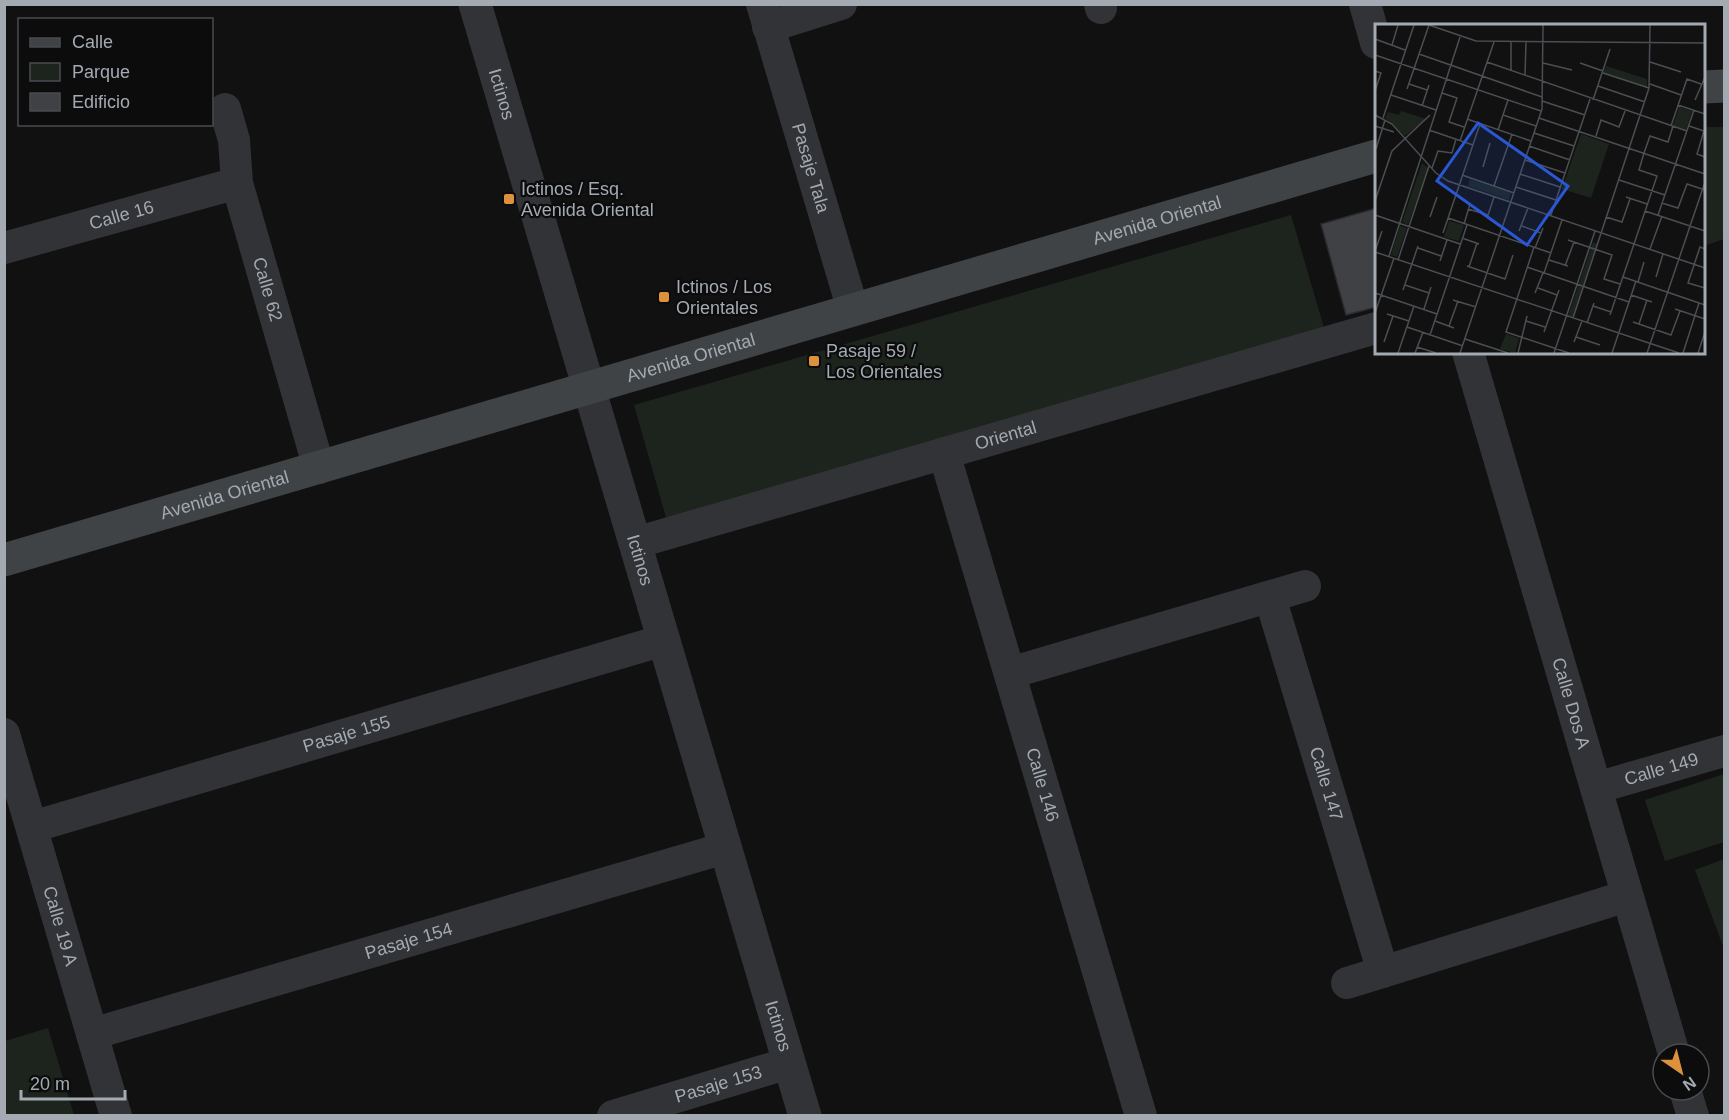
<svg xmlns="http://www.w3.org/2000/svg" width="1729" height="1120" font-family="Helvetica,sans-serif">
	<style>
		.green { fill: #1d241d }
		.building { fill: #404145; stroke: #2b2b2e; stroke-width: 1.5 }
		.lines { fill: none; stroke-linecap: round; stroke-linejoin: round }
		.minor { stroke: #323336; stroke-width: 32 }
		.tertiary { stroke: #323336; stroke-width: 33 }
		.secondary { stroke: #404346; stroke-width: 33 }
		.poi-dot { fill: #dd913d; stroke: #0c0c0d; stroke-width: 2 }
		.labels { text-anchor: middle; stroke-width: 4.5; stroke-linejoin: round; paint-order: stroke }
		.street-label { font-size: 18px; fill: #a3aab1; stroke: #0c0c0d }
		.poi-label { font-size: 18px; fill: #a3aab1; stroke: #0c0c0d; text-anchor: start }
		.inset-road { fill: none; stroke: #4b4e52; stroke-width: 1.5 }
		.view { fill: #2a57d4; fill-opacity: 0.15; stroke: #2a57d4; stroke-width: 3 }
		.inset-edge { fill: none; stroke: #a3aab1; stroke-width: 3 }
	</style>
	<rect width="100%" height="100%" fill="#111112"/>
	<path class="green" d="M1704,127H1724V239L1704,246Z
		M1291,215L1325,331L667,521L634,405Z
		M1724,774V842L1665,861L1645,800Z
		M1724,859V949L1695,870Z
		M48,1028L74,1115H5V1041Z"/>
	<path class="building" d="M1377,208V307L1346,315L1321,224Z"/>
	<g class="lines">
		<g class="minor">
			<path id="s1" d="M762,4L853,310"/>
			<path d="M1100,4L1101,8"/>
			<path d="M1365,4L1376,43"/>
			<path d="M768,27L841,4"/>
			<path id="s2" d="M225,109L234,140L237,183L319,468"/>
			<path id="s3" d="M4,248L237,183"/>
			<path id="s4" d="M1468,352L1674,1054"/>
			<path id="s5" d="M944,453L1141,1116"/>
			<path id="s6" d="M635,543L1376,328"/>
			<path id="s7" d="M1270,597L1383,972"/>
			<path d="M1010,673L1305,586"/>
			<path id="s8" d="M4,734L116,1116"/>
			<path id="s9" d="M1596,788L1724,751"/>
			<path id="s10" d="M32,827L664,640"/>
			<path d="M1347,983L1627,896"/>
			<path id="s11" d="M92,1034L725,848"/>
			<path d="M1685,1090L1693,1116"/>
			<path id="s12" d="M613,1116L789,1063"/>
		</g>
		<path class="tertiary" id="s13" d="M475,4L805,1116"/>
		<g class="secondary">
			<path d="M1704,87L1724,86"/>
			<path id="s14" d="M4,560L1376,156"/>
		</g>
	</g>
	<g class="poi-dot">
		<rect x="503" y="193" width="12" height="12" rx="3"/>
		<rect x="658" y="291" width="12" height="12" rx="3"/>
		<rect x="808" y="355" width="12" height="12" rx="3"/>
	</g>
	<g class="labels">
		<g class="street-label">
			<text dy="6" stroke="none"><textPath href="#s13" startOffset="94">Ictinos</textPath></text>
			<text dy="6" stroke="none"><textPath href="#s1" startOffset="171">Pasaje Tala</textPath></text>
			<text dy="6" stroke="none"><textPath href="#s3" startOffset="122">Calle 16</textPath></text>
			<text dy="6" stroke="none"><textPath href="#s14" startOffset="1202">Avenida Oriental</textPath></text>
			<text dy="6" stroke="none"><textPath href="#s2" startOffset="186">Calle 62</textPath></text>
			<text dy="6" stroke="none"><textPath href="#s14" startOffset="716">Avenida Oriental</textPath></text>
			<text dy="6" stroke="none"><textPath href="#s6" startOffset="386">Oriental</textPath></text>
			<text dy="6" stroke="none"><textPath href="#s14" startOffset="230">Avenida Oriental</textPath></text>
			<text dy="6" stroke="none"><textPath href="#s13" startOffset="580">Ictinos</textPath></text>
			<text dy="6" stroke="none"><textPath href="#s4" startOffset="366">Calle Dos A</textPath></text>
			<text dy="6" stroke="none"><textPath href="#s10" startOffset="328">Pasaje 155</textPath></text>
			<text dy="6" stroke="none"><textPath href="#s9" startOffset="68">Calle 149</textPath></text>
			<text dy="6" stroke="none"><textPath href="#s5" startOffset="346">Calle 146</textPath></text>
			<text dy="6" stroke="none"><textPath href="#s7" startOffset="195">Calle 147</textPath></text>
			<text dy="6" stroke="none"><textPath href="#s8" startOffset="200">Calle 19 A</textPath></text>
			<text dy="6" stroke="none"><textPath href="#s11" startOffset="330">Pasaje 154</textPath></text>
			<text dy="6" stroke="none"><textPath href="#s13" startOffset="1066">Ictinos</textPath></text>
			<text dy="6" stroke="none"><textPath href="#s12" startOffset="110">Pasaje 153</textPath></text>
		</g>
		<g class="poi-label">
			<text x="521" y="195">Ictinos / Esq.<tspan x="521" dy="21">Avenida Oriental</tspan></text>
			<text x="676" y="293">Ictinos / Los<tspan x="676" dy="21">Orientales</tspan></text>
			<text x="826" y="357">Pasaje 59 /<tspan x="826" dy="21">Los Orientales</tspan></text>
		</g>
	</g>
	<g transform="translate(1375 24)">
		<rect width="330" height="330" fill="#111112"/>
		<path d="M231,42L272,55V63L228,49ZM304,83L317,87L311,106L298,102ZM26,87L51,95L30,112L10,94L13,88L24,91ZM206,110L234,120L216,174L187,165ZM47,139L53,144L33,201L27,198ZM95,155L136,169L134,176L93,162ZM74,197L89,201L84,217L69,213ZM25,202L32,204L22,233L16,231ZM218,218L222,220L198,294L193,292ZM131,310L144,314L140,329L125,325Z" fill="#1d241d"/>
		<path class="inset-road" d="M54,1L101,17L330,19M0,15L30,26M17,21L23,1M44,30L167,73M0,31L166,87M112,38L312,107M275,38L306,48M168,39L197,46M205,39L228,47M136,46V18M0,47L6,49L0,67M228,49L274,64M150,51L151,18M34,60L52,66M275,60L306,71M223,62L270,78M32,65L54,1M67,69L82,74L74,98L89,103M16,71L61,86M218,76L235,25M320,76L330,53M167,77L210,91M303,81L330,90M47,82L54,61M0,91L17,100L61,149L73,157L330,244M128,91L161,102M8,94L39,1M164,94L330,150M92,95L156,117M0,102L19,108M296,102L312,55L326,60M314,102L329,107L322,130L330,133M54,106L98,121M123,106L133,76M159,109L199,122M221,112L226,96L244,103L250,87M85,117L119,18M154,122L195,136M1,125L10,96M150,136L190,149M108,143L115,119M57,144L63,127L77,129L81,115M145,150L185,163M87,151L139,169M244,156L290,171M119,162L137,110M141,163L181,176M251,173L272,180M0,177L17,127L55,91M287,179L303,184L312,160L330,166M93,185L113,191M270,187L330,207M0,191L85,220M176,191L215,75M283,191L319,86M55,193L62,173M231,193L247,198L255,175M73,194L176,229M112,194L119,173M89,200L95,180M147,202L166,209M144,207L153,184M68,209L105,100M87,214L104,220M193,216L237,231L229,255L245,260M159,223L131,308L194,329M43,224L66,232M160,224L168,204M275,225L287,192M330,225L325,223L313,259L330,264M0,227L7,207M0,228L304,329M14,232L85,13M23,236L54,142M174,236L193,242M65,237L72,216M92,242L130,255L138,231M190,242L199,218M94,243L102,219M152,243L254,278M169,249L187,196M248,253L330,281M281,253L288,230M263,258L269,238M30,261L54,269M163,264L182,271M28,266L43,222M0,269L62,290M160,269L168,249M256,271L277,278M78,276L101,283M218,282L236,288M49,285L56,263M300,285L330,295M0,289L19,234M12,290L34,297M235,291L282,152L264,146L269,129L275,112L293,118L298,102M198,294L274,64L275,1M60,297L79,304M151,297L170,303M258,298L296,311L305,287M212,299L219,279M264,300L272,276M74,302L83,277M32,303L88,322M169,308L184,266M55,311L92,201M201,313L225,321M90,315L133,329M9,318L18,292M199,318L207,297M42,323L61,329M23,329L39,282M40,329L48,308M85,329L167,85L168,1M143,329L152,292M179,329L220,207M237,329L261,257M272,329L330,158M308,329L324,279M323,329L330,308"/>
		<path class="view" d="M103,99L193,162L152,221L62,157Z"/>
		<rect width="330" height="330" class="inset-edge"/>
	</g>
	<rect width="1729" height="1120" fill="none" stroke="#a3aab1" stroke-width="12"/>
	<rect x="18" y="18" width="195" height="108" fill="#0c0c0d" stroke="#484b4f" stroke-width="1.5"/>
	<rect x="30" y="38" width="30" height="9" fill="#404346" stroke="#484b4f" stroke-width="1.5"/>
	<text x="72" y="48" font-size="18" fill="#a3aab1">Calle</text>
	<rect x="30" y="63" width="30" height="18" fill="#1d241d" stroke="#484b4f" stroke-width="1.5"/>
	<text x="72" y="78" font-size="18" fill="#a3aab1">Parque</text>
	<rect x="30" y="93" width="30" height="18" fill="#404145" stroke="#484b4f" stroke-width="1.5"/>
	<text x="72" y="108" font-size="18" fill="#a3aab1">Edificio</text>
	<g transform="translate(1681 1072) rotate(145)"><circle r="28" fill="#0c0c0d" stroke="#484b4f" stroke-width="1.5"/>
	<path d="M0-4.5L10 22L0 15L-10 22Z" fill="#dd913d"/>
	<text y="-9" font-size="16" font-weight="bold" text-anchor="middle" fill="#a3aab1">N</text>
	</g>
	<path d="M21 1090v9h104v-9" fill="none" stroke="#a3aab1" stroke-width="3"/>
	<text x="30" y="1090" font-size="18" fill="#a3aab1" stroke="#0c0c0d" stroke-width="4.5" paint-order="stroke">20 m</text>
</svg>
